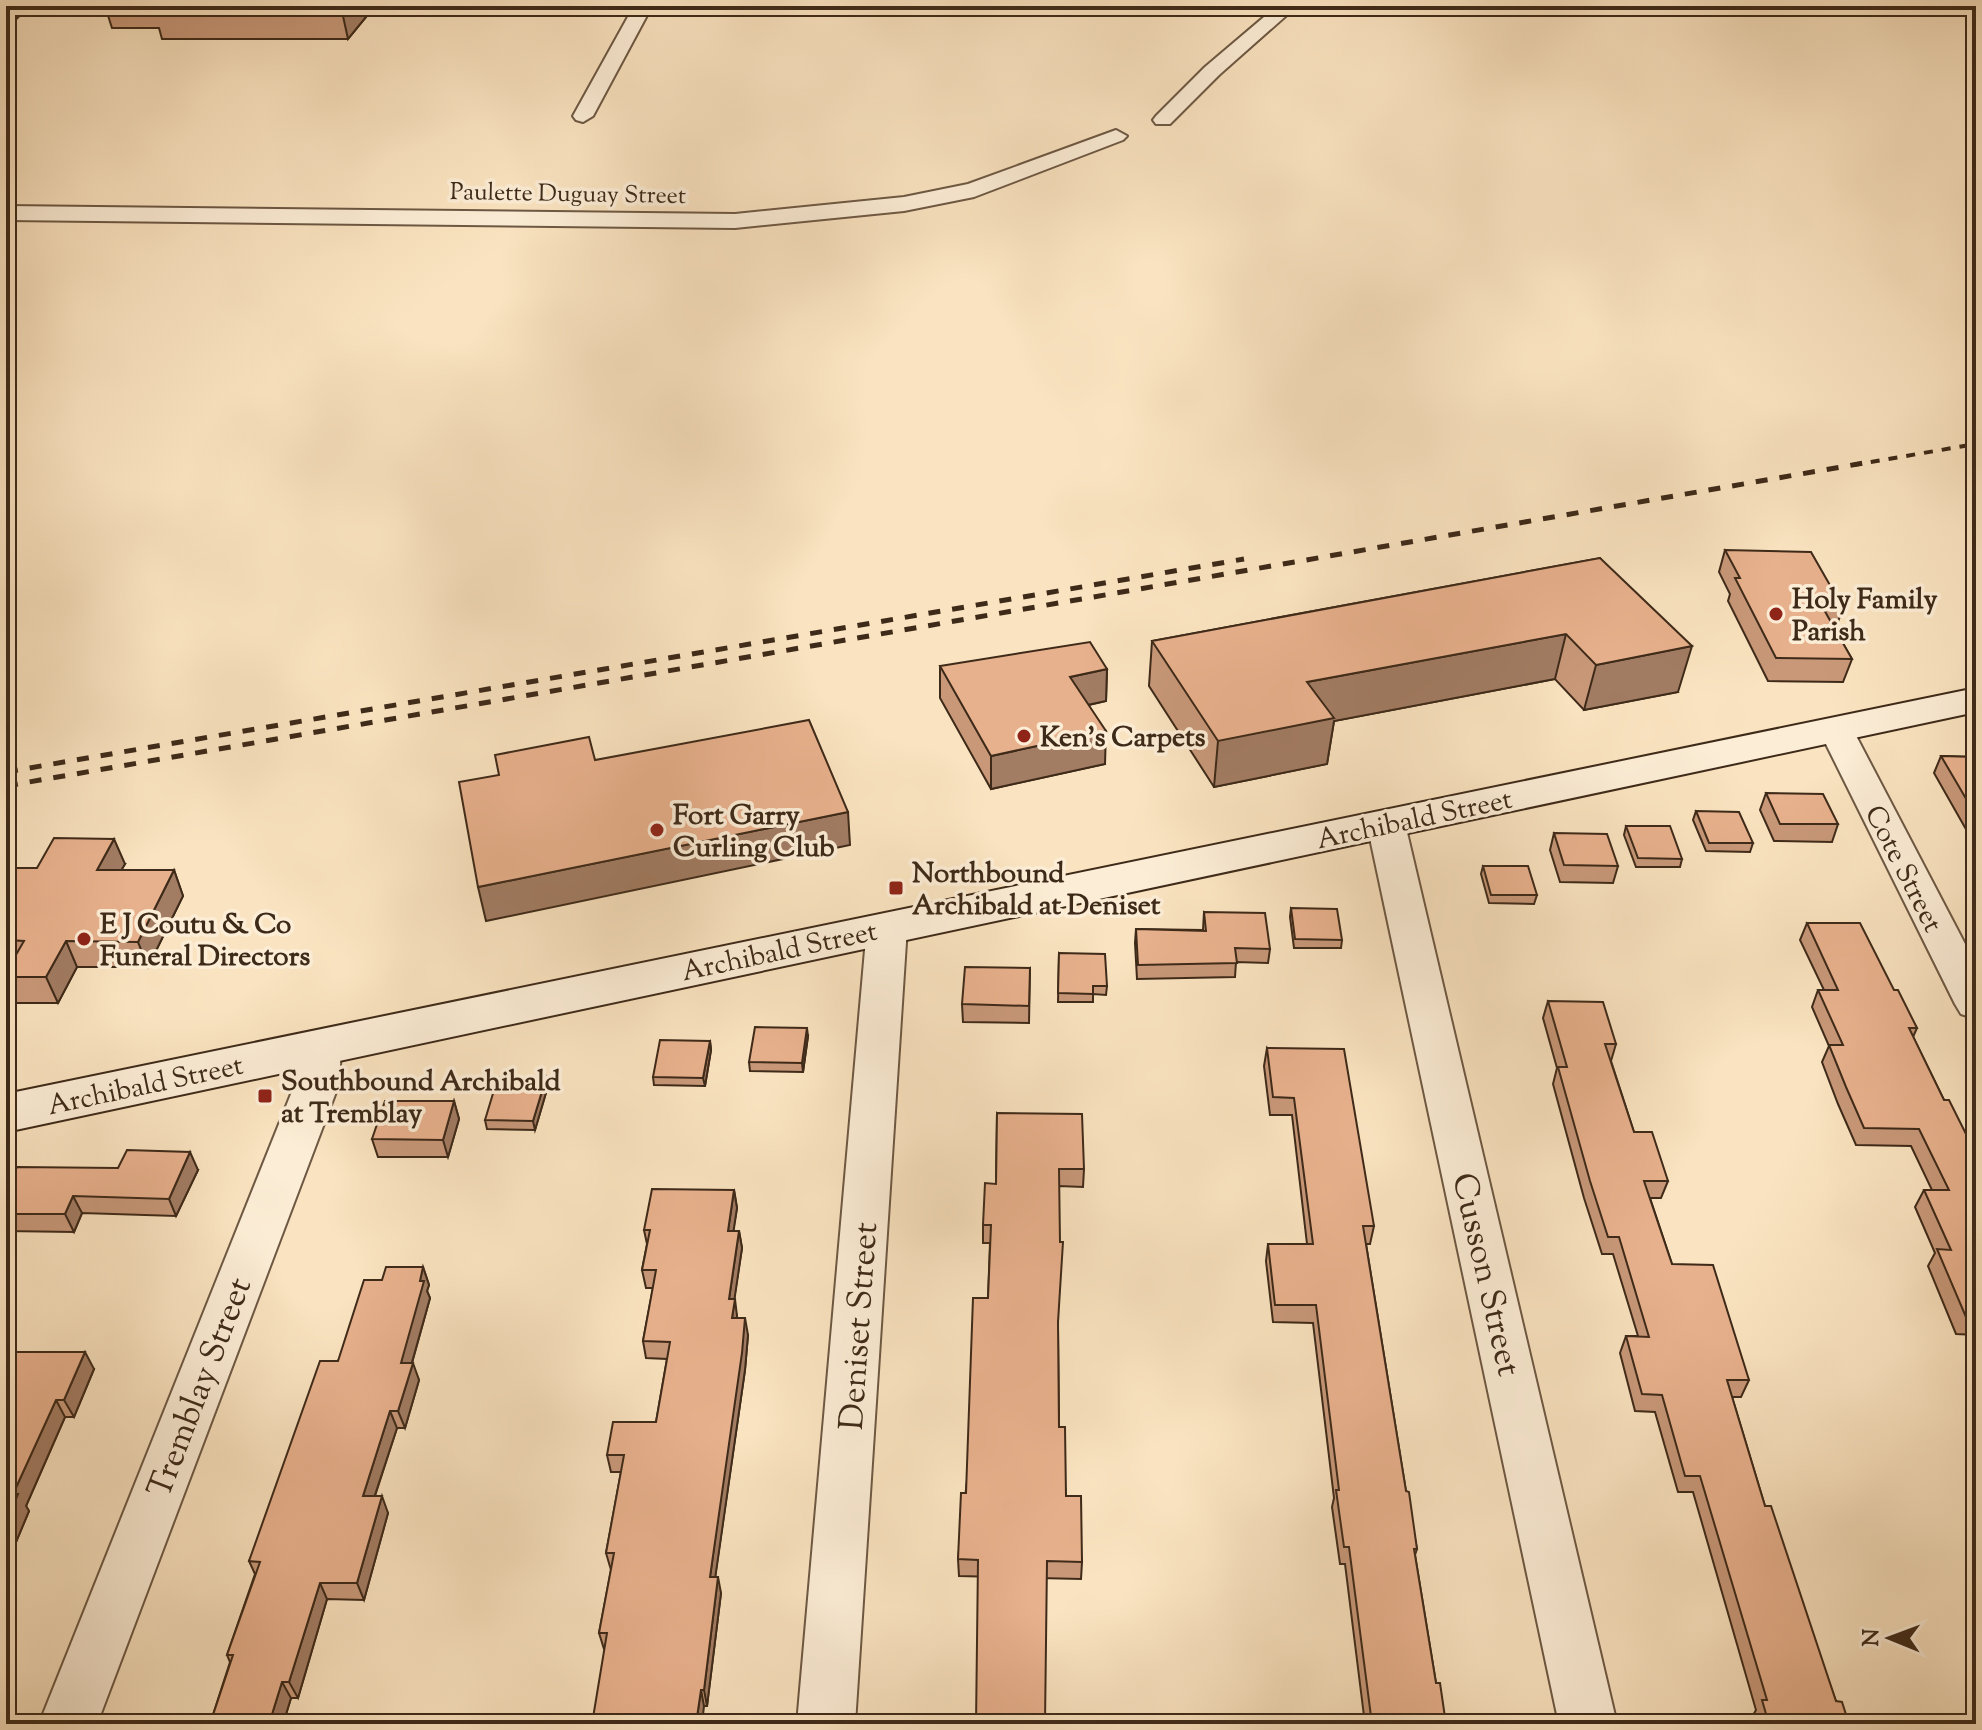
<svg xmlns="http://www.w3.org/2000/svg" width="1982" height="1730" font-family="'Sorts Mill Goudy',serif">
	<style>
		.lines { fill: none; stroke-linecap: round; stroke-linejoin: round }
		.street-casing { stroke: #6d5843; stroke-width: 4 }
		.secondary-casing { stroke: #3e2a19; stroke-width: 4 }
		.street { fill: #fcedd6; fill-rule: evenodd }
		.secondary { fill: #fcedd6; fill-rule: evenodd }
		.rail-far1 { stroke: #3e2a19; stroke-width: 4; stroke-dasharray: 9 9; stroke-linecap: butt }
		.rail { stroke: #3e2a19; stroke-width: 5; stroke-dasharray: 12 12; stroke-linecap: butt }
		.wall { fill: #c89879; stroke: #3e2a19; stroke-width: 2 }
		.shaded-wall { fill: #a27c63; stroke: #3e2a19; stroke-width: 2 }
		.building { fill: #e8b18d; stroke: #3e2a19; stroke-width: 2 }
		.poi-dot { fill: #8f2418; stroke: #fcedd6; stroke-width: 3 }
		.labels { text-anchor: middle; stroke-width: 7; stroke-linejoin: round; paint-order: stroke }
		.far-street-label { font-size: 24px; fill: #3e2a19; stroke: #fcedd6 }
		.poi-label { font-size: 28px; font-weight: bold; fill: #3e2a19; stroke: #fcedd6; text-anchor: start }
		.street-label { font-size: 28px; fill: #3e2a19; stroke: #fcedd6 }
		.near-street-label { font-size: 34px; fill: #3e2a19; stroke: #fcedd6 }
	</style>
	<rect width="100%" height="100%" fill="#fae3c0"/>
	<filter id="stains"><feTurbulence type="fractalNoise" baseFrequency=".0025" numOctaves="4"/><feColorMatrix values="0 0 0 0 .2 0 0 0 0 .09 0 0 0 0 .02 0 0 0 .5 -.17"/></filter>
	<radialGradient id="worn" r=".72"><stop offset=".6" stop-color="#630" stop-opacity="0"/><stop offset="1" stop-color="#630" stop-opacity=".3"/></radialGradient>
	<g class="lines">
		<defs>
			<path id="street" d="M634,6H652L593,116L583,122L576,120L573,116Z
				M1277,6H1297L1219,75L1170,124H1156L1153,120L1156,116L1205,67Z
				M1116,130L1127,136L1123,140L974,197L904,211L735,228L6,220V206L735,214L904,197L968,184Z
				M1836,720L1848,723L1853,730L1976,965V1019L1961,1014L1955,1004L1819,730L1824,723Z
				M1386,812L1399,816L1405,824L1617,1724H1559L1367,824L1373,816Z
				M887,914L901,918L907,927L855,1724H797L867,927L873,918Z
				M320,1033L335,1037L341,1048L339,1084L97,1724H39L295,1084L299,1048L305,1037Z"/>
			<path id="secondary" d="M6,6H28L14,20L6,21Z
				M1976,688V712L6,1132V1094Z"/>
		</defs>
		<use href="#street" class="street-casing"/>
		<use href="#secondary" class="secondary-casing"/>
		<use href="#street" class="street"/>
		<use href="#secondary" class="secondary"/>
		<path class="rail-far1" d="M1853,465L1976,444"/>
		<path class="rail" d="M6,772L1244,559
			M6,786L1864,463"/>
	</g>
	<path class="wall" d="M105,6H375L348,39H162L159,28H112Z
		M1725,550L1843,608L1835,630L1852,659L1843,682L1768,681L1728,601L1730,594L1719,572Z
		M1600,558L1678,692L1584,710L1555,679L1334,721L1327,764L1214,787L1149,686L1152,641Z
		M940,666L1107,669L1106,701L1089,705L1105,764L991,789L940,698Z
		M1941,756L1976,757V832L1967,831L1934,773Z
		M1766,793L1838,824L1832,842L1774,841L1760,810Z
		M1696,811L1753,843L1750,852L1706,851L1693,820Z
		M1626,826L1682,859L1680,867H1636L1624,835Z
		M1554,833L1618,866L1613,883L1560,882L1550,850Z
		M125,864L121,870H174L183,896L148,967H77L58,1003H15L6,983V972L9,966H6V868H37Z
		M1483,866L1537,895L1534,904L1489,903L1481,874Z
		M1291,908L1342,940L1341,948H1294L1290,917Z
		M1204,912L1270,949L1268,963L1236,962L1235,977L1137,979L1135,943L1136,929L1203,930Z
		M1807,923L1894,990L1917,1028L1913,1037L1944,1100L1969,1140H1976V1335L1956,1334L1928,1266L1935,1253L1915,1207L1924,1190H1932L1911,1146L1856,1145L1838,1104L1822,1062L1829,1046L1812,1007L1818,990H1824L1800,940Z
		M1059,953L1107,986L1106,995L1093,994V1002H1058Z
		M1030,968L1029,1023L963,1022L962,1004Z
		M1548,1001L1616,1044L1611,1061L1634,1132L1668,1181L1661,1198H1650L1672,1264L1749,1380L1741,1397H1732L1765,1506L1836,1701L1849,1724H1756L1753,1715L1756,1710L1693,1492H1678L1655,1412L1635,1411L1620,1353L1626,1336H1638L1613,1254H1602L1584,1198L1553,1084L1557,1068L1543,1018Z
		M808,1036L803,1072L750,1071L749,1062Z
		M710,1041L711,1050L705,1086L654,1085L653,1077Z
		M1267,1048L1374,1226L1370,1244H1366L1406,1491L1417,1549L1415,1555L1436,1683L1446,1724H1365L1345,1564H1340L1332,1507L1334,1498L1313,1323L1273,1322L1266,1261L1268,1244H1307L1292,1115H1270L1264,1066Z
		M546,1078L548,1086L535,1130L487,1129L485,1120Z
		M454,1101L459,1119L448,1157H378L372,1139Z
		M997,1113L1084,1169L1083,1187L1059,1186L1058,1329L1059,1427L1066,1496L1082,1562L1081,1579L959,1576L958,1559L988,1298L990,1243H983V1225L996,1184Z
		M118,1168L198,1170L176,1216L82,1213L74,1232L6,1231V1187Z
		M734,1190L737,1208L733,1231H739L742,1248L734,1299L737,1318L748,1335L745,1370L715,1577L721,1593L707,1706H704L604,1649L599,1633L611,1570L606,1553L621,1472H611L607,1455L656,1422L667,1359L646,1358L643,1341L653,1288H646L642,1270L647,1244L644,1230Z
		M423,1267L429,1285L427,1291L430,1298L412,1363L419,1380L405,1428H397L375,1496L388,1513L364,1600L327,1599L298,1698H291L283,1724H210L230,1662L227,1655L255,1574L249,1561L338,1361L382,1280Z
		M6,1352L94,1369L74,1417H65L26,1506L29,1511L6,1566Z"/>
	<path class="shaded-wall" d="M352,6H375L348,39L343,16Z
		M1566,634L1555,679L1334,721L1327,764L1214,787L1218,741L1307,682Z
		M1692,646L1678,692L1584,710L1596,665Z
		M1107,669L1106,701L1069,709L1070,677Z
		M1106,731L1105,764L991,789V756Z
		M848,812L850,845L486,921L478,887Z
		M114,839L125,864L107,895L97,870Z
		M174,870L183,896L148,967L138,942Z
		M66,941L77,967L58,1003L46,977Z
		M807,1028L808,1036L803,1072L802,1063Z
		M710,1041L711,1050L705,1086L703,1078Z
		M546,1078L548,1086L535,1130L533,1121Z
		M454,1101L459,1119L448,1157L443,1140Z
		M190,1152L198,1170L176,1216L169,1199Z
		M734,1190L737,1208L731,1248L728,1231Z
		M73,1196L82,1213L74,1232L65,1214Z
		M739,1231L742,1248L732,1316L729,1299Z
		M423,1267L429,1285L427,1291L430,1298L407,1380L401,1363Z
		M735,1299L737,1316L735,1335L732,1318Z
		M745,1318L748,1335L745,1370L713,1593L710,1577Z
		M85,1352L94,1369L74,1417L64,1400Z
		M413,1363L419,1380L405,1428L398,1411Z
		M56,1400L65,1417L26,1506L29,1511L6,1566V1523L13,1494Z
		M390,1411L397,1428L369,1513L363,1496Z
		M382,1496L388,1513L364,1600L357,1583Z
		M718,1577L721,1593L707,1706L704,1690Z
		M320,1583L327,1599L298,1698L289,1682Z
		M282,1682L291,1698L283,1724H269Z
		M701,1690L704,1706L702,1724H696Z"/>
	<path class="building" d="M167,6H352L343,16H156Z
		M1725,550L1811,552L1843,608H1823L1852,659L1776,658L1735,578H1740Z
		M1600,558L1692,646L1596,665L1566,634L1307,682L1334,718L1218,741L1152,641Z
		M1090,642L1107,669L1070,677L1106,731L991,756L940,666Z
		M809,720L848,812L478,887L459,782L499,775L495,755L589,737L595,760Z
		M1941,756L1976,757V814H1975Z
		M1766,793L1823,794L1838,824H1780Z
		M1696,811L1739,812L1753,843H1709Z
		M1626,826H1670L1682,859L1638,858Z
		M1554,833L1607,834L1618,866L1564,865Z
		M54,838L114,839L97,870H174L138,942L66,941L46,977H6V972L24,941L6,940V868H37Z
		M1483,866H1528L1537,895H1491Z
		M1291,908L1337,909L1342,940L1295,939Z
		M1204,912L1265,913L1270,949L1235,948L1237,963L1138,965L1136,929L1206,931Z
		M1807,923H1860L1894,990H1898L1917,1028H1909L1944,1100H1949L1969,1140H1976V1318L1966,1317L1937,1249L1951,1250L1924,1190H1949L1919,1129L1864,1128L1846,1087L1829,1045H1843L1818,990H1838Z
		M1059,953L1105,954L1107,986H1093V994L1058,993Z
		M965,967L1030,968L1029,1006L962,1004Z
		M1548,1001L1603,1002L1616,1044H1605L1634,1132H1652L1668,1181H1644L1672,1264L1713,1265L1749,1380H1727L1765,1506H1771L1836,1701L1842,1702L1849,1724H1769L1762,1700H1767L1700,1476H1685L1662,1395L1642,1394L1626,1336L1649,1337L1619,1237H1608L1590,1181L1558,1067H1567Z
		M755,1027L807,1028L802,1063L749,1062Z
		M660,1040L710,1041L703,1078L653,1077Z
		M1267,1048L1344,1049L1374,1226H1363L1406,1491L1409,1492L1417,1549H1414L1436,1683H1440L1446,1724H1372L1349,1547H1344L1336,1490H1339L1316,1305H1275L1268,1244H1313L1294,1098L1273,1097Z
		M498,1077L546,1078L533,1121L485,1120Z
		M385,1101H454L443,1140L372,1139Z
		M997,1113L1082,1114L1084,1169H1059L1060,1242H1063L1058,1322L1059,1427H1065L1066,1496H1081L1082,1562L1047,1561L1045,1724H976L978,1560L958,1559L961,1493H966L973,1298H988L991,1225H983L985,1183L996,1184Z
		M127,1150L190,1152L169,1199L73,1196L65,1214H6V1187L17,1167L118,1168Z
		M652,1189L734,1190L728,1231H739L729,1299H735L732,1318H745L742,1353L710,1577H718L704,1690H701L696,1724H592L607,1633H599L614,1553H606L624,1455H607L613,1422H656L670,1342L643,1341L656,1270H642L650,1230H644Z
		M386,1267H423L420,1281H424L401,1363H413L398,1411H390L363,1496H382L357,1583H320L289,1682H282L269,1724H210L233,1655H227L260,1562L249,1561L320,1361H338L364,1280H382Z
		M6,1352H85L64,1400H56L13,1494H18L6,1523Z"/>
	<g class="poi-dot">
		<circle cx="1776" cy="614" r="8"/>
		<circle cx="1024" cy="736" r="8"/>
		<circle cx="657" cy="830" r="8"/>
		<rect x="888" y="880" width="16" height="16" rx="4"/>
		<circle cx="84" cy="939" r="8"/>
		<rect x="257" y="1088" width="16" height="16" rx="4"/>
	</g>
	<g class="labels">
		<g class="far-street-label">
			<text transform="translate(568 193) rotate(1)" y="8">Paulette Duguay Street</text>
		</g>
		<g class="poi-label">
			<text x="1792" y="608">Holy Family<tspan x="1792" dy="32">Parish</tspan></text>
			<text x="1040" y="746">Ken's Carpets</text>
			<text x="673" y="824">Fort Garry<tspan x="673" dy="32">Curling Club</tspan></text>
			<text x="912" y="882">Northbound<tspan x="912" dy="32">Archibald at Deniset</tspan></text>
			<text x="100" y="933">E J Coutu &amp; Co<tspan x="100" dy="32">Funeral Directors</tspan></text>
			<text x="281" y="1090">Southbound Archibald<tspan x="281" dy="32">at Tremblay</tspan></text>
		</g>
		<g class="street-label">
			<text transform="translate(1414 818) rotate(-12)" y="10">Archibald Street</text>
			<text transform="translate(1905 868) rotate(63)" y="10">Cote Street</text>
			<text transform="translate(779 950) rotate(-12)" y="10">Archibald Street</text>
			<text transform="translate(145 1084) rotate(-12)" y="10">Archibald Street</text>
		</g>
		<g class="near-street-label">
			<text transform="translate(1488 1274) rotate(77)" y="12">Cusson Street</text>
			<text transform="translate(857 1326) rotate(-86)" y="12">Deniset Street</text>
			<text transform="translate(198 1387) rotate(-69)" y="12">Tremblay Street</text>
		</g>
	</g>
	<rect width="1982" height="1730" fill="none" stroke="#fae3c0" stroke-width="32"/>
	<rect x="8" y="8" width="1966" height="1714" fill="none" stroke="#3e2a19" stroke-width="4"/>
	<rect x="16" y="16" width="1950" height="1698" fill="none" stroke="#3e2a19" stroke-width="2"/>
	<g transform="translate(1890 1638) rotate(271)" stroke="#fcedd6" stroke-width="6" paint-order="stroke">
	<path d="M0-6L14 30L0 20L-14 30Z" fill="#3e2a19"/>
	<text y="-12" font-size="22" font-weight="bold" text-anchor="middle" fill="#3e2a19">N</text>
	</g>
	<rect width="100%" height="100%" filter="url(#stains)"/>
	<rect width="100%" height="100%" fill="url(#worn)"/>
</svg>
